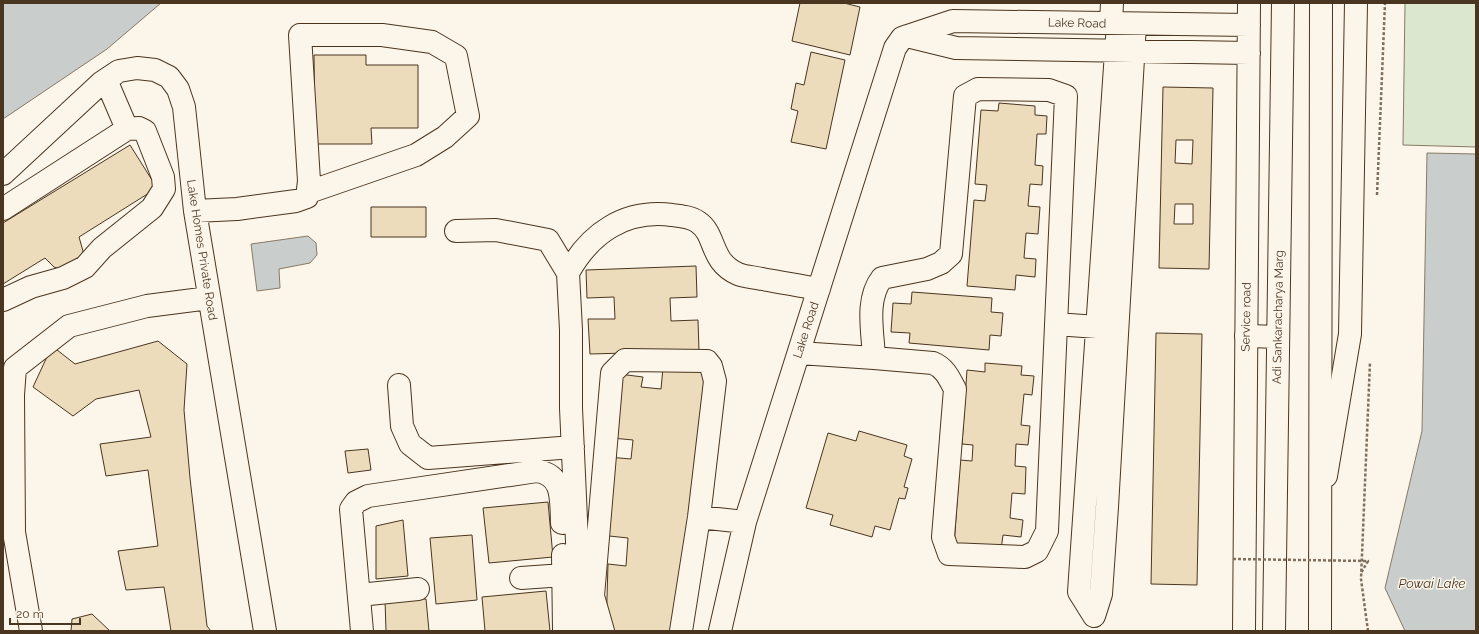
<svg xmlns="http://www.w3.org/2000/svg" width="1479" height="634" font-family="Raleway,sans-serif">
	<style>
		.green { fill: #dce7d0; stroke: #887966 }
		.water { fill: #c9cecd; stroke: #887966 }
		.building { fill: #ecdcbc; stroke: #4a3520; fill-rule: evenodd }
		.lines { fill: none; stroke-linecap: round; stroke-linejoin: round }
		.minor-casing { stroke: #4a3520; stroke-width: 24 }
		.major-casing { stroke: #4a3520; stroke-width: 24 }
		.path { stroke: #7f6f5c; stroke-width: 2.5; stroke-dasharray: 3 2; stroke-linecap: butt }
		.minor { stroke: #fbf6e9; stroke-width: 22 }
		.major { stroke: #fbf6e9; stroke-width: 22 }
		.path-bridge { stroke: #7f6f5c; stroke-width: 2.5; stroke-dasharray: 3 2; stroke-linecap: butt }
		.labels { text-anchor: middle; stroke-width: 3; stroke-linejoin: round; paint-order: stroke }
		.street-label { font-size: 12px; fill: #4a3520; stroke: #fbf6e9 }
		.water-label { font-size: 13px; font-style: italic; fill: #4a3520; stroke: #fbf6e9 }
	</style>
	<rect width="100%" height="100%" fill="#fbf6e9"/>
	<path class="green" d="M1405,3H1476V147L1403,145Z"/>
	<path class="water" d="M3,3H161L107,49L3,119Z
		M1427,153L1476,154V631H1405L1385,588L1422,431Z
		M308,236L316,243L317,255L310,263L279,269L280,288L257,291L251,244Z"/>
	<path class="building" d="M800,3H844L860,7L850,55L792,41Z
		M811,52L845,60L826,149L791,142L798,111L791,109L796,83L804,85Z
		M314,55H366V65H418V128H371L372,144H315Z
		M1163,87L1213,88L1209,269L1159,268ZM1176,140H1193L1192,164L1175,163ZM1175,204H1193V224H1174Z
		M999,103L1035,106V115L1047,116L1046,134H1037L1035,165L1043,166L1042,185L1030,184L1028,206L1040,207L1038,234L1026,233L1024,258L1036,259L1035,277L1016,275L1015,290L967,286L974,200L985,201L987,185L975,184L981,110L998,111Z
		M130,145L157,188L79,237L83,251L81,258L62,270L54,267L45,258L3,284V223Z
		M371,207H426V237H371Z
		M696,266L697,297L670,298L671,321L698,320L699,351L590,354L588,319H615L614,297L587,298L586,270Z
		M912,292L992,298L991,312L1003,313L1001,336L990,335L989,350L909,343L910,333L891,332L893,303L911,304Z
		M1156,333L1202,334L1197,585L1151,584Z
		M158,341L187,364L184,410L190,478L207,626L211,631H171L164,587L126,590L118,551L158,546L148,470L106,476L100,444L151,437L139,390L96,399L73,416L33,387L52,346L75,364Z
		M985,363L1022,366L1021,375L1034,376L1032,395L1024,394L1021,425L1030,426L1028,445L1016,444L1015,466L1026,467L1025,494L1012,493L1010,518L1023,520L1021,537L1003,535L1001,550L954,546L960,460L972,461L973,445L962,444L967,370L985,372Z
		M663,368L708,372L676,631H606L608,564L626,566L628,538L600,535L608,457L631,459L633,440L612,438L619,374L643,377L641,387L661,389Z
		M859,431L907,445L904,456L912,459L904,487L908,488L905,499L899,498L890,530L875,526L872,537L830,525L833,515L806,508L828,433L856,441Z
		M368,449L371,470L348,473L345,451Z
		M548,502L553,557L489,563L483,508Z
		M403,520L408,576L376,579V526Z
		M472,535L477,600L436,604L430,538Z
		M546,591L550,631H485L482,597Z
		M426,599L429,631H386L385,600Z
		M92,614L110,631H71L72,619Z"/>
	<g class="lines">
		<defs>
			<path id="minor" d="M1111,23L1112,3
				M1118,23L1079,592L1094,616L1101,594L1107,507L1135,24
				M907,36L956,48L1249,53
				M106,80L127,129
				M978,89L1049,90L1066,96L1047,531L1037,551L1025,557L949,554L943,537L955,389C949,378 945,368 933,363L874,358C873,332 865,300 882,278L927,269L941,263L951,254L965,96Z
				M3,174L101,83L119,71L137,68L155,70L169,77L178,89L184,107L195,211L265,631
				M3,209L127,129L139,128L145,131L163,177L164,189L152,208L102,248L85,267L63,278L31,287L3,300
				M195,211L237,209L296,201L307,197L309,181L300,35H382L432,42L456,56L468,116L445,137L416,155L309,192
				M456,231L496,230L548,240L568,273L571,330V408L581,631
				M568,273C590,233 625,209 672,215C681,216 691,217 698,222C717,235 709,261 738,274C745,277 754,277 762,279C781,282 800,286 819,289
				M1056,324L1097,327
				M799,353L874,358
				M399,385L402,426L410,444L428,458L573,447
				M1326,476L1350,334L1356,3
				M699,517L745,522
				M563,555L564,631
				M521,578L564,575
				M359,595L418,589
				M31,631L14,532L13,395L15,368L69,326L147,306L209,298
				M362,631L351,509L356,502L368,496L537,471C564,475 561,500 562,523
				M603,631L593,596L612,373L625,360L707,361L711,366L715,381L699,517L681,631
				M720,631L745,522L895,48L902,38L953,21L1249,25
				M1244,631L1249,3"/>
			<path id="major" d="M1246,336L1277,337
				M1274,631L1283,3
				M1320,631L1321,3"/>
		</defs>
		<use href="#minor" class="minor-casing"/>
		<use href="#major" class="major-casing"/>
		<path class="path" d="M1377,195L1385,3
			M1368,631L1361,579L1370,362"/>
		<use href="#minor" class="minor"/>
		<use href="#major" class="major"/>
		<path class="path-bridge" d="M1233,559L1368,561L1361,573"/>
	</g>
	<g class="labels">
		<g class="street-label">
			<text transform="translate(1077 23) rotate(1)" y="4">Lake Road</text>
			<text transform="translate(202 250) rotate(81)" y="4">Lake Homes Private Road</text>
			<text transform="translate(1246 317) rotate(-89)" y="4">Service road</text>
			<text transform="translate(1278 317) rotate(-89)" y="4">Adi Sankaracharya Marg</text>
			<text transform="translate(806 330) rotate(-72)" y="4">Lake Road</text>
		</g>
		<g class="water-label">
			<text x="1432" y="588">Powai Lake</text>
		</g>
	</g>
	<rect width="1479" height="634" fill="none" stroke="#4a3520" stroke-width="8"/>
	<path d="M10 618v6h70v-6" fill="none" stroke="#4a3520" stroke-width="2"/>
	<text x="16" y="618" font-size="12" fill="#4a3520" stroke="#fbf6e9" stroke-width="3" paint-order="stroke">20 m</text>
</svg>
